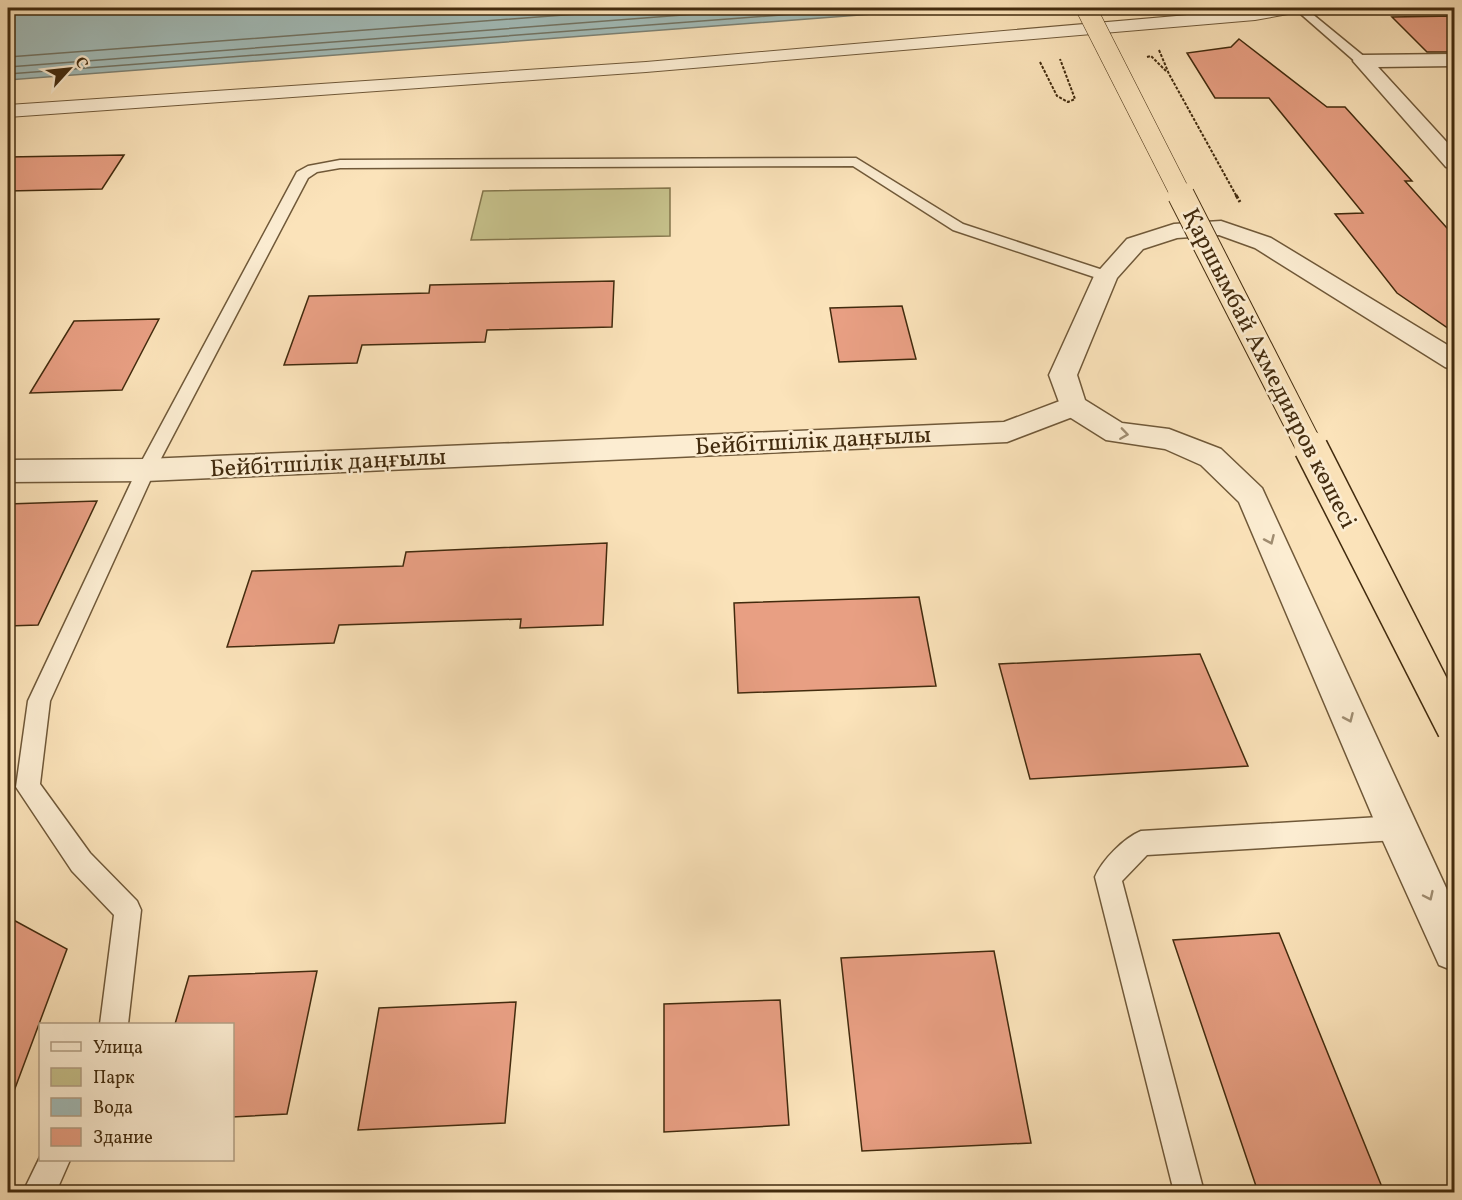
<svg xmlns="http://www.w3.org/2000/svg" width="1462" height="1200" font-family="Vollkorn,serif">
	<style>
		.green { fill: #c6c18b; stroke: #84764c; stroke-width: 1.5 }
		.water { fill: #a2bcb9; stroke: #7c8275; stroke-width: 1.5 }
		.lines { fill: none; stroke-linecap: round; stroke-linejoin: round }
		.shore { stroke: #727464; stroke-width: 1.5 }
		.building { fill: #e89f83; stroke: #422b0e; stroke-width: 1.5 }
		.service-casing { stroke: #705939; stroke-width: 3 }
		.pedestrian-casing { stroke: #705939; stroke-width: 2 }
		.minor-casing { stroke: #705939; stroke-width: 3 }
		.tertiary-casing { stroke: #705939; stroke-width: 3 }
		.path-far1 { stroke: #422b0e; stroke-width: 2; stroke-dasharray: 3 1.5; stroke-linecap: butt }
		.path { stroke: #422b0e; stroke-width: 3; stroke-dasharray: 4 2; stroke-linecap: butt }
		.service { fill: #fcedd2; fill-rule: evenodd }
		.pedestrian { fill: #fcedd2; fill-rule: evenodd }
		.minor { fill: #fcedd2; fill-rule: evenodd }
		.tertiary { fill: #fcedd2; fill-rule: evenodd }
		.primary-bridge-far2-casing { stroke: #422b0e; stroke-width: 21; stroke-linecap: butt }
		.primary-bridge-far1-casing { stroke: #422b0e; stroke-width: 28; stroke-linecap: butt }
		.primary-bridge-casing { stroke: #422b0e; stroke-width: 36; stroke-linecap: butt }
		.primary-bridge-far2 { stroke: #fbe3ba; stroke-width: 20 }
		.primary-bridge-far1 { stroke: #fbe3ba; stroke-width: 26 }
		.primary-bridge { stroke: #fbe3ba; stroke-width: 33 }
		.oneway { stroke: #9f8c70 }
		.labels { text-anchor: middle; stroke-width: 5; stroke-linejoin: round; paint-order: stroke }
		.street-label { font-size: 24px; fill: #422b0e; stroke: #fcedd2 }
	</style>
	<rect width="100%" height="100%" fill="#fbe3ba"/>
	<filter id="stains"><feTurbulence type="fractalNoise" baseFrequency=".00333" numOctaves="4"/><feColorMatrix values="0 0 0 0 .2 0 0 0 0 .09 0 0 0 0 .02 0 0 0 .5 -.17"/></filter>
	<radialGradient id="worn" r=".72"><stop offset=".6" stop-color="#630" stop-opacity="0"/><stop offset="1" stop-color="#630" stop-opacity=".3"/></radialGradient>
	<path class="green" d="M670,188V236L471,240L483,191Z"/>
	<path class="water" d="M8,8H951L8,80Z"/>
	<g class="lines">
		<path class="shore" d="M8,57L657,8
			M8,67L775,8
			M8,74L873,8"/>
	</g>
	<path class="building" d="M1455,16V52H1427L1392,17Z
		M1239,39L1327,107H1345L1412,181H1405L1455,237V333L1397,293L1335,214L1363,213L1269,98H1215L1187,53L1231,47Z
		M124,155L102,189L8,191V157Z
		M614,281L612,327L487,330L485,342L362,345L357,363L284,365L309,296L429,293L430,285Z
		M902,306L916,359L839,362L830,308Z
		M159,319L122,390L30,393L74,321Z
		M97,501L38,625L8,626V504Z
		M607,543L603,625L520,628L521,619L339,625L334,643L227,647L252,571L403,566L406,552Z
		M919,597L936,686L738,693L734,603Z
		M1200,654L1248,766L1030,779L999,664Z
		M8,917L67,949L11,1099L8,1098Z
		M1279,933L1384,1192H1258L1173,940Z
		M994,951L1031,1143L862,1151L841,958Z
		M317,971L287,1114L232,1117V1024H175L189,976Z
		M780,1000L789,1125L664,1132V1004Z
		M516,1002L505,1123L358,1130L379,1008Z"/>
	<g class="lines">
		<defs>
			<path id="service" d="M1294,8H1305L1366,58V64H1358Z
				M856,158L963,224L1112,273L1114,276L1112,279H1100L953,230L853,166L340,168L317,172L308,178L155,470L50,701L40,784L90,853L137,901L141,910L128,1024H100L114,915L72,871L16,787L28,701L137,470L297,172L308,166L340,160Z
				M1397,816L1406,819L1409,828L1406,837L1397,840L1147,855L1122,881L1204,1192H1174L1095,877C1102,860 1124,838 1141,831Z
				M40,1157V1160H70L56,1192H23Z"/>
			<path id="pedestrian" d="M1268,8H1301L1299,12L1255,20L646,72L8,117V105L646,62Z"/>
			<path id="minor" d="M1454,54V66L1378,67L1454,150V168L1446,167L1353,61L1355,57L1362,55Z
				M1073,396L1083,399L1087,406L1083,413L1007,442L146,481L8,482V460L146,459L1004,422Z"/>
			<path id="tertiary" d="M1221,221L1271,238L1454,349V370L1445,367L1255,248L1219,235L1177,238L1143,249L1117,278L1077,375L1085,400L1122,423L1169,429L1221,449L1262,488L1454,905V971L1439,965L1383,841L1239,502L1201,465L1165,449L1106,440L1063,413L1049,375L1094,276L1127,239L1174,224Z"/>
		</defs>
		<use href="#service" class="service-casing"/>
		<use href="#pedestrian" class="pedestrian-casing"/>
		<use href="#minor" class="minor-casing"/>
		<use href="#tertiary" class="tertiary-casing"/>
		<path class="path-far1" d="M1159,50L1169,74L1237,197
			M1147,57L1151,56L1166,71
			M1040,62L1057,96L1068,102L1075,99L1060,59"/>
		<path class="path" d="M1236,195L1240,202"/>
		<use href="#service" class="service"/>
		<use href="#pedestrian" class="pedestrian"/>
		<use href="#minor" class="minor"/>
		<use href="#tertiary" class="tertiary"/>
		<defs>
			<path id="primary-bridge-far2" d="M1086,8L1182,197"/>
			<path id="primary-bridge-far1" d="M1181,195L1311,450"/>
			<path id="primary-bridge" d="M1311,448L1454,729"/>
		</defs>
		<use href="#primary-bridge-far2" class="primary-bridge-far2-casing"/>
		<use href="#primary-bridge-far1" class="primary-bridge-far1-casing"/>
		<use href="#primary-bridge" class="primary-bridge-casing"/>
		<use href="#primary-bridge-far2" class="primary-bridge-far2"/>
		<use href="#primary-bridge-far1" class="primary-bridge-far1"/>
		<use href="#primary-bridge" class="primary-bridge"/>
	</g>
	<defs><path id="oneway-chevron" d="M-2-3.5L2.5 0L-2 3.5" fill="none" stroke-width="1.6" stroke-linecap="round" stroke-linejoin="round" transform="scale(1.5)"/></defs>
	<g class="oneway">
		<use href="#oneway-chevron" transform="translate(1124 434) rotate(8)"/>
		<use href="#oneway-chevron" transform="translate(1270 540) rotate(66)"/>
		<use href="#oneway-chevron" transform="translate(1349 718) rotate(66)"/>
		<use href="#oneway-chevron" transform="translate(1429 896) rotate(65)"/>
	</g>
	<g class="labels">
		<g class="street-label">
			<text transform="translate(1270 368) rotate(63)" y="8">Қаршымбай Ахмедияров көшесі</text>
			<text transform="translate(813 440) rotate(-3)" y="8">Бейбітшілік даңғылы</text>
			<text transform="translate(328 462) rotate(-3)" y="8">Бейбітшілік даңғылы</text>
		</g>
	</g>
	<rect width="1462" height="1200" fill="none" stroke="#fbe3ba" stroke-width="30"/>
	<rect x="9" y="9" width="1444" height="1182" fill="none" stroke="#422b0e" stroke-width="3"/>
	<rect x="15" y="15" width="1432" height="1170" fill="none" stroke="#422b0e" stroke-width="1.5"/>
	<rect x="39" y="1023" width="195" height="138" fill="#fcedd2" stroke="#b29f84" stroke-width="1.5"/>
	<rect x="51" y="1042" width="30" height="9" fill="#fcedd2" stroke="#b29f84" stroke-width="1.5"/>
	<text x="93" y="1053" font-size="18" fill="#422b0e">Улица</text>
	<rect x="51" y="1068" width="30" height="18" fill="#c6c18b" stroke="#b29f84" stroke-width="1.5"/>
	<text x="93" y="1083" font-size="18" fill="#422b0e">Парк</text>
	<rect x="51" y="1098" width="30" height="18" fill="#a2bcb9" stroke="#b29f84" stroke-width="1.5"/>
	<text x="93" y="1113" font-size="18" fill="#422b0e">Вода</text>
	<rect x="51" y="1128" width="30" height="18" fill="#e89f83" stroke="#b29f84" stroke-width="1.5"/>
	<text x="93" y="1143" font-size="18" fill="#422b0e">Здание</text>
	<g transform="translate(69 69) rotate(63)" stroke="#fcedd2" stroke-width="4.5" paint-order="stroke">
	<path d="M0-4.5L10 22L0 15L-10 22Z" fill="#422b0e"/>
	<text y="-9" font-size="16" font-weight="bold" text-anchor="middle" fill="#422b0e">С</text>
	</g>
	<rect width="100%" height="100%" filter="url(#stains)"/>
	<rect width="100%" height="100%" fill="url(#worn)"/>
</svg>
